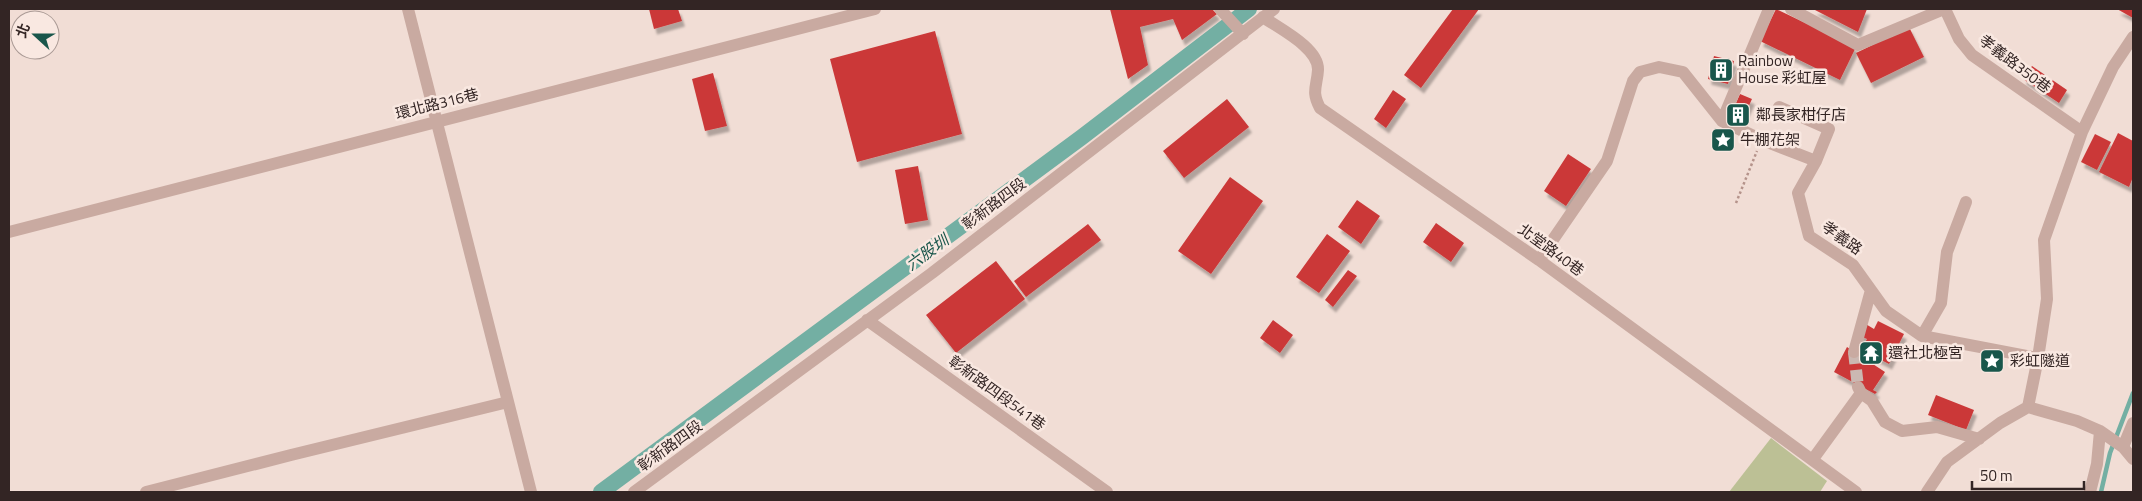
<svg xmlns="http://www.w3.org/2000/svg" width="2142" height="501" font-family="'Titillium Web','Noto Sans TC',sans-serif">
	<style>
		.green { fill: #bcc095 }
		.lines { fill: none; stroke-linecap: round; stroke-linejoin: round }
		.stream { stroke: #73afa3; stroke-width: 4.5 }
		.canal { stroke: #73afa3; stroke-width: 16 }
		.building { fill: #cb3939; filter: url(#shadow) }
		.minor-tunnel { stroke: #cbb8b2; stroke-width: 12; stroke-dasharray: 12 6; stroke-linecap: butt }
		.path { stroke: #b5938b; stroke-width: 2.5; stroke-dasharray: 2.5 2.5; stroke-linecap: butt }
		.minor { stroke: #c9aaa1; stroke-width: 12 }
		.labels { text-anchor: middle; stroke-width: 5; stroke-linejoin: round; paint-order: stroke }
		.poi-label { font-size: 15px; fill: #332524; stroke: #f9e8e1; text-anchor: start }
		.street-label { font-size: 15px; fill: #332524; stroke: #f9e8e1 }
		.water-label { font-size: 16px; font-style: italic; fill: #19564b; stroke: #f9e8e1 }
	</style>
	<defs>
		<filter id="shadow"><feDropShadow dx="3" dy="5.5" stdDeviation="1" flood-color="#0004"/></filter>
	</defs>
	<rect width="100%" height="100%" fill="#f1ddd5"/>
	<path class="green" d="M1771,438L1827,481L1820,492H1729Z"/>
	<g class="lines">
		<path class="stream" d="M2101,492L2110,453L2133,393"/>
		<path class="canal" d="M601,492L1082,137L1249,9"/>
	</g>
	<path class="building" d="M649,9H678L682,21L654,29Z
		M1110,9H1212L1217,14L1182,40L1173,19L1140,27L1148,65L1128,79Z
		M1453,9H1479L1421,88L1404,75Z
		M1776,9L1856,47L1840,80L1760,41Z
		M1813,9H1867L1858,32Z
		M2117,9H2133V18Z
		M1909,27L1924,57L1871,83L1856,53Z
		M935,31L962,134L857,162L830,59Z
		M1714,56L1734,61L1728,84L1708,79Z
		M2032,66L2067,90L2059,103L2023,79Z
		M713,73L727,126L705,131L692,79Z
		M1393,90L1406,99L1386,128L1374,119Z
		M1740,94L1752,99L1739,127L1728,121Z
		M1227,99L1249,127L1184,178L1163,151Z
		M2118,133L2133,141V177L2129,187L2099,172Z
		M2095,134L2111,142L2097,170L2081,162Z
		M1568,154L1591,169L1566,206L1544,191Z
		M918,166L928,220L905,224L895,170Z
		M1230,177L1263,201L1211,274L1178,251Z
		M1357,200L1380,216L1361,244L1338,227Z
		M1436,223L1464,243L1451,262L1423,242Z
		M1088,224L1101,240L1026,297L1014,281Z
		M1327,234L1350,251L1319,293L1296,277Z
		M996,261L1025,299L956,353L926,315Z
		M1348,270L1357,276L1333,307L1325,300Z
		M1273,320L1293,335L1280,353L1260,338Z
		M1878,321L1904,334L1889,364L1861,350L1867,339L1858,335L1864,323L1874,329Z
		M1847,347L1885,372L1873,390L1877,392L1875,394L1834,372Z
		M1936,395L1974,410L1966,430L1928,415Z"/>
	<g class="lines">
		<path class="minor-tunnel" d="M1854,352L1858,387"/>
		<path class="path" d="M1736,203L1757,151"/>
		<path class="minor" d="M408,9L531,492
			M1220,9L1243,34
			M1769,9L1722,121L1762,140L1816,161L1798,193L1809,236L1853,265L1886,311L1922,336L2038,358
			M1791,9L1858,45L1944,9
			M1945,9L1959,39L1972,55L2082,132
			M1263,17C1280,29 1319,48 1318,70C1317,87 1311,91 1320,108L1539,260L1856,492
			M1779,107L1829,129L1816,161
			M9,232L875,9
			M1539,260L1607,161L1633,81L1640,72L1659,67L1683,72L1722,121
			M867,320L1107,492
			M1922,336L1941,303L1947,252L1966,202
			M1854,352L1871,290
			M1858,387L1861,393L1872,401L1885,422L1902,431L1937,427L1979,439
			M2028,407L2038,358L2047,299L2044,240L2082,132L2113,67L2133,37
			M2123,447L2133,423
			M1813,459L1861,393
			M146,492L291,455L508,402
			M634,492L932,273L1274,9
			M1927,492L1947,462L2000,423L2028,407L2077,421L2100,431
			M2090,492L2097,464L2100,431L2123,447L2133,459"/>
	</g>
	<defs>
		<symbol id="building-square" viewBox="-11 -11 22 22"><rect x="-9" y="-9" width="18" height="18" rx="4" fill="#19564b" stroke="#f9e8e1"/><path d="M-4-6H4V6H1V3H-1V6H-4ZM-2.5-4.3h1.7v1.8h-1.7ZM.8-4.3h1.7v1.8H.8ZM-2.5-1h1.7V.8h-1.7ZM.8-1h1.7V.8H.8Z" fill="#fff"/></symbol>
		<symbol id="sight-square" viewBox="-11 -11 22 22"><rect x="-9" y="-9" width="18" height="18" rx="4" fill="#19564b" stroke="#f9e8e1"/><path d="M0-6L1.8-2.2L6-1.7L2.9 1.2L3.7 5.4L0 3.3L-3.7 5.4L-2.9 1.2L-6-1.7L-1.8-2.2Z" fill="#fff"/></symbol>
		<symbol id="temple-square" viewBox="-11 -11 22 22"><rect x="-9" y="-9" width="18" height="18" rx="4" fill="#19564b" stroke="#f9e8e1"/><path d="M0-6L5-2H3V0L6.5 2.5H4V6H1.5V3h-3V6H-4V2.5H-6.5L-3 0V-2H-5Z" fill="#fff"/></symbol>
	</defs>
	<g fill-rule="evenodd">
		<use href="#building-square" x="1707" y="56" width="28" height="28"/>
		<use href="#building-square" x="1724" y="101" width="28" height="28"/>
		<use href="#sight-square" x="1709" y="126" width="28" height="28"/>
		<use href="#temple-square" x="1857" y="339" width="28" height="28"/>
		<use href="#sight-square" x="1978" y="347" width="28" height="28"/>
	</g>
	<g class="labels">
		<g class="poi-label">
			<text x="1738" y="66">Rainbow<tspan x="1738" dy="17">House 彩虹屋</tspan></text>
			<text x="1756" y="120">鄰長家柑仔店</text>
			<text x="1740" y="145">牛棚花架</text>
			<text x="1888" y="358">還社北極宮</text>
			<text x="2010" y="366">彩虹隧道</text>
		</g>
		<g class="street-label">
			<text transform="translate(2015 64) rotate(37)" y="5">孝義路350巷</text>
			<text transform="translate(437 104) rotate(-14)" y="5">環北路316巷</text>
			<text transform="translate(994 204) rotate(-37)" y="5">彰新路四段</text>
			<text transform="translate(1842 238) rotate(36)" y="5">孝義路</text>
			<text transform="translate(1551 250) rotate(36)" y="5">北堂路40巷</text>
			<text transform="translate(997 393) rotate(36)" y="5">彰新路四段541巷</text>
			<text transform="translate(670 446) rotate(-36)" y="5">彰新路四段</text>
		</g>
		<g class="water-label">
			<text transform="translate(927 252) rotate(-36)" y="6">六股圳</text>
		</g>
	</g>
	<rect width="2142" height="501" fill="none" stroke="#332524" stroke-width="20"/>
	<g transform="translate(35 35) rotate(291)"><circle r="24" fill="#f9e8e1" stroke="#aa9a95"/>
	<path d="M0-4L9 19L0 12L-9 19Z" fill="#19564b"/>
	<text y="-8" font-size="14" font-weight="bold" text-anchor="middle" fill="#332524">北</text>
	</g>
	<path d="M1972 481v8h112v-8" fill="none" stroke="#332524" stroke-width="2.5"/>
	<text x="1980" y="481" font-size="15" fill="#332524" stroke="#f9e8e1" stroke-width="4" paint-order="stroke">50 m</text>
</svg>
